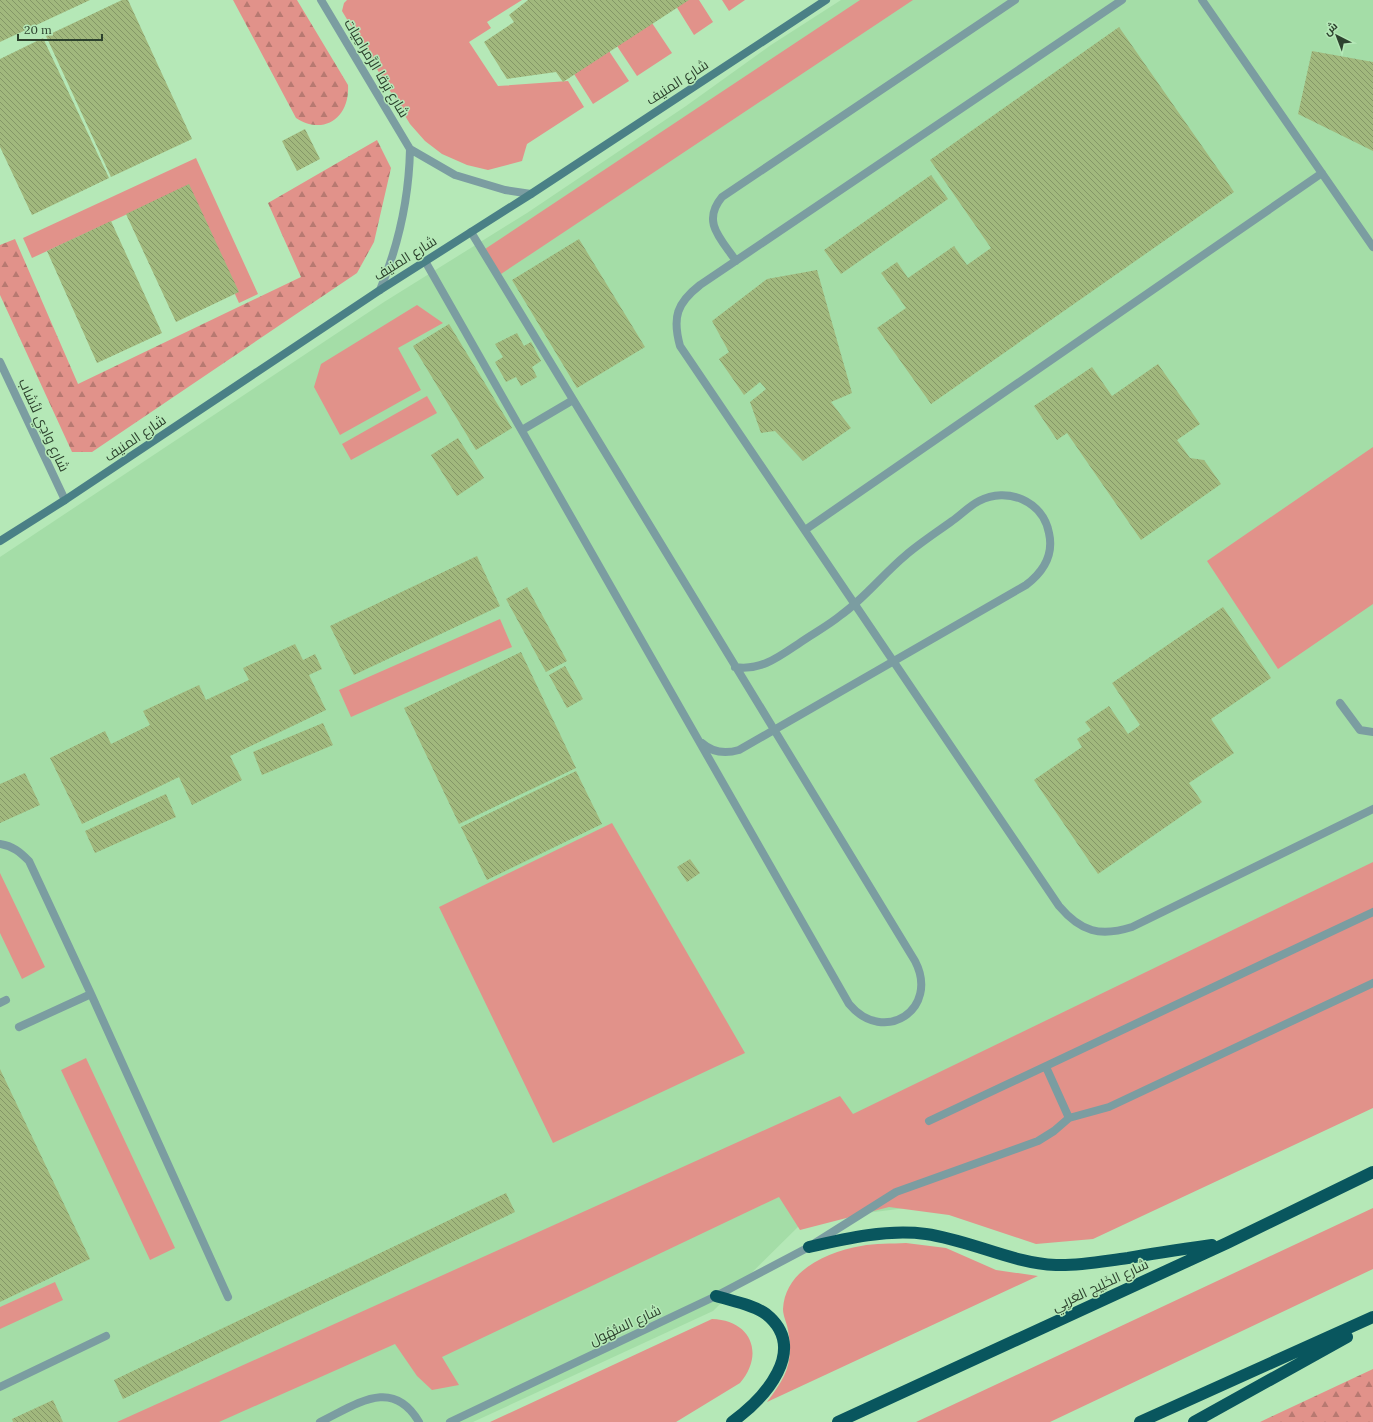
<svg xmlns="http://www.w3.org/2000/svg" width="1373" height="1422" font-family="Lora,Cairo,serif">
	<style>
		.built { fill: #a4dda7 }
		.green { fill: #e1928a }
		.forest { fill: url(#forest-firs) }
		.building { fill: url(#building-back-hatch) }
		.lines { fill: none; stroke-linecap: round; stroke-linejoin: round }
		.lane { stroke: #7b9da1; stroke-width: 8 }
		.street { stroke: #7b9da1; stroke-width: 8 }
		.secondary { stroke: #4a8086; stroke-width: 8 }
		.highway { stroke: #09565e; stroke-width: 12 }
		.labels { text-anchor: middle; stroke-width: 3; stroke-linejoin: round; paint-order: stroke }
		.street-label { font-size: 14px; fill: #2d422e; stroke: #b5e8b7 }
	</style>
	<defs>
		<pattern id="forest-firs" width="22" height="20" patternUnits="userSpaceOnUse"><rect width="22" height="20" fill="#e1928a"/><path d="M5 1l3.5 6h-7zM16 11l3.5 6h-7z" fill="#b77971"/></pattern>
		<pattern id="building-back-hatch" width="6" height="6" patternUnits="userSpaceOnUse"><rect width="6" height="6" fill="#a1b87d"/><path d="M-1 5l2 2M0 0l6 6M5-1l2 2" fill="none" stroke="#849767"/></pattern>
	</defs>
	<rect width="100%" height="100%" fill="#b5e8b7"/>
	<path class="built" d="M841,0H1373V996L945,1203L804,1221L713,1311L473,1422H0V557L384,302L527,213L686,106L771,45Z"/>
	<path class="green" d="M347,0H522L487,22L491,28L469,42L498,86L568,81L584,107L527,144L522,161L488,170L467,165L442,154L425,141L410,124L342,11L344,3Z
		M685,0H699L713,22L694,35L676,6Z
		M722,0H745L729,11Z
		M860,0H913L501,274L485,249Z
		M652,23L672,53L637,76L617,46Z
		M609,51L629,81L593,104L574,74Z
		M196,158L258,294L239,303L186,187L32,258L23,238Z
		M417,305L443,323L398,348L421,390L340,435L314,387L321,364Z
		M427,396L437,413L351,460L342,444Z
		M1373,447V604L1278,669L1207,561Z
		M500,619L512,647L351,717L339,690Z
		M612,823L745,1053L553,1143L439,907Z
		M1373,862V1108L1093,1239L1036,1244L949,1215L889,1207L800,1230L779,1197L442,1357L459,1385L432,1390L417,1376L395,1344L219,1422H117L840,1096L853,1114Z
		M0,873L45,967L22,979L0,933Z
		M86,1058L175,1248L150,1260L61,1070Z
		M1373,1208V1269L1050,1422H916Z
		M906,1243L946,1248L996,1270L1038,1276L767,1402C786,1377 794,1363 788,1330C787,1323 783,1316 783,1309C785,1270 827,1252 861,1246C875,1243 892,1244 906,1243Z
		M55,1282L63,1300L0,1329V1307Z
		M712,1319C751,1320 765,1354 740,1383L676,1422H490Z"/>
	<path class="forest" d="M233,0H297L348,85C350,118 324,136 296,118Z
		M377,140L391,168L374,242L357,273L92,452H72L0,295V245L15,239L78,384L301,277L268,203Z
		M1373,1369V1422H1260Z"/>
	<path class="building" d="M0,0H90L0,42Z
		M122,0H128L192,139L111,177L46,36Z
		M528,0H689L563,82L556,72L507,79L484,42L514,22L509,15Z
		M1119,27L1234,192L931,404L877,328L906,308L881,273L897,262L908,278L954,246L967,265L991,248L930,160Z
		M43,38L109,178L32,215L0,147V59Z
		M1312,51L1373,62V151L1298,114Z
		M305,129L320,159L297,171L282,141Z
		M931,175L948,199L841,274L824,250Z
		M189,184L239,292L176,322L126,214Z
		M111,221L162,333L97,363L47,251Z
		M579,239L645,347L577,388L512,280Z
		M817,270L852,393L831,402L851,428L803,461L775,431L761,433L750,402L766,389L760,382L744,395L719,359L729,352L712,321L767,279Z
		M449,324L512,428L476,450L413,346Z
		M517,333L524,346L531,342L541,361L532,367L537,377L521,386L516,377L506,382L495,362L503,357L495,344Z
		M1158,364L1200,424L1177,440L1190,458L1204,460L1221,484L1141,540L1067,433L1057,440L1034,406L1092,367L1112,396Z
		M458,438L484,478L457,496L431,455Z
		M477,556L500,606L354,675L330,626Z
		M527,587L567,661L546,672L506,599Z
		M1223,607L1271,678L1211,719L1234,753L1189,783L1202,802L1098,874L1034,780L1082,747L1077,739L1091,730L1085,722L1109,706L1128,734L1140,725L1112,683Z
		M295,644L303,660L315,654L322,669L309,675L326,710L230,756L242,780L192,805L179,777L82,824L50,758L105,731L111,744L150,725L143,711L199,685L206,700L249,680L243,668Z
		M521,652L576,768L459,824L404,708Z
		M565,666L583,699L567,708L549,675Z
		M323,723L333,745L262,775L253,752Z
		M576,771L602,824L487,880L461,827Z
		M25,773L40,805L0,823V784Z
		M166,794L176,817L95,853L85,831Z
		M690,859L700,873L687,882L677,867Z
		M0,1069L90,1259L0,1302Z
		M506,1193L515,1212L123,1399L114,1380Z
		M53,1400L63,1422H13L12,1419Z"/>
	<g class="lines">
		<path class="lane" d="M1122,0L700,285C677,303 672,317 680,346L1059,906C1081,932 1100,937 1132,927L1373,809
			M1202,0L1373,247
			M425,261L849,1004C884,1046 940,1009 915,961L471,232
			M736,261C721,239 701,222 722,197L1015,0
			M522,430L573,400
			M805,530L1322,173
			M1340,703L1360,730L1373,732
			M702,743C713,753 725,754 739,750L1026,585C1043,572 1054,555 1049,533C1043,501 1007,486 979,501C969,506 961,515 952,521C937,532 920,543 906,555C883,574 865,598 841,615C829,625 814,633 801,642C780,656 762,671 735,667
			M0,844C13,846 20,852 29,861L91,994L228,1297
			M0,1003L6,1000
			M19,1027L91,994
			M1046,1067L1069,1118
			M929,1121L1373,912
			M815,1243L896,1192L1038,1141L1054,1131L1069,1118L1109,1107L1373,983
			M0,1387L106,1336
			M320,1422C356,1405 392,1376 419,1422"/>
		<path class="street" d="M321,0L410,149L455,175L505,190L531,194
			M380,290C399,244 409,199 410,149
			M0,362L65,500
			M450,1422L716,1296L809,1247"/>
		<path class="secondary" d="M0,541L65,500L380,290L531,194L826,0"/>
		<path class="highway" d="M809,1247C848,1238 887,1229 926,1234C970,1240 1011,1263 1056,1265C1080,1266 1104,1261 1128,1258C1156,1253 1184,1249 1212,1245
			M716,1296C732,1301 752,1304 766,1314C810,1349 764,1399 732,1422
			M838,1422L1227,1243L1373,1172
			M1140,1422L1373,1317
			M1194,1422L1347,1337"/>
	</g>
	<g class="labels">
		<g class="street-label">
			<text transform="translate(377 68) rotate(59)" y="5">شارع بَرقا الرَّمرامِيات</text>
			<text transform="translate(677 82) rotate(-33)" y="5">شارع المنيف</text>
			<text transform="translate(405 258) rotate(-32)" y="5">شارع المنيف</text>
			<text transform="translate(44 425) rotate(65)" y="5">شارع وادِي لأشاب</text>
			<text transform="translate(135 438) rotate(-34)" y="5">شارع المنيف</text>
			<text transform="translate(1100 1285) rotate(-25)" y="5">شارع الخَلِيج العَربِي</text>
			<text transform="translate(625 1325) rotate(-25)" y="5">شارع السُّهُول</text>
		</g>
	</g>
	<g transform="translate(1337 36) rotate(318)" stroke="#b5e8b7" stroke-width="3" paint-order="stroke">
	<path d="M0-3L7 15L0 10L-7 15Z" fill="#2d422e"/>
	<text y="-6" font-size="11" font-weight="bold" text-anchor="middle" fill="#2d422e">ش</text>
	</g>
	<path d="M18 34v6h84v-6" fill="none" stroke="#2d422e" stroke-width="2"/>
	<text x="24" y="34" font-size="12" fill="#2d422e" stroke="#b5e8b7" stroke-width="3" paint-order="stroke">20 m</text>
</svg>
